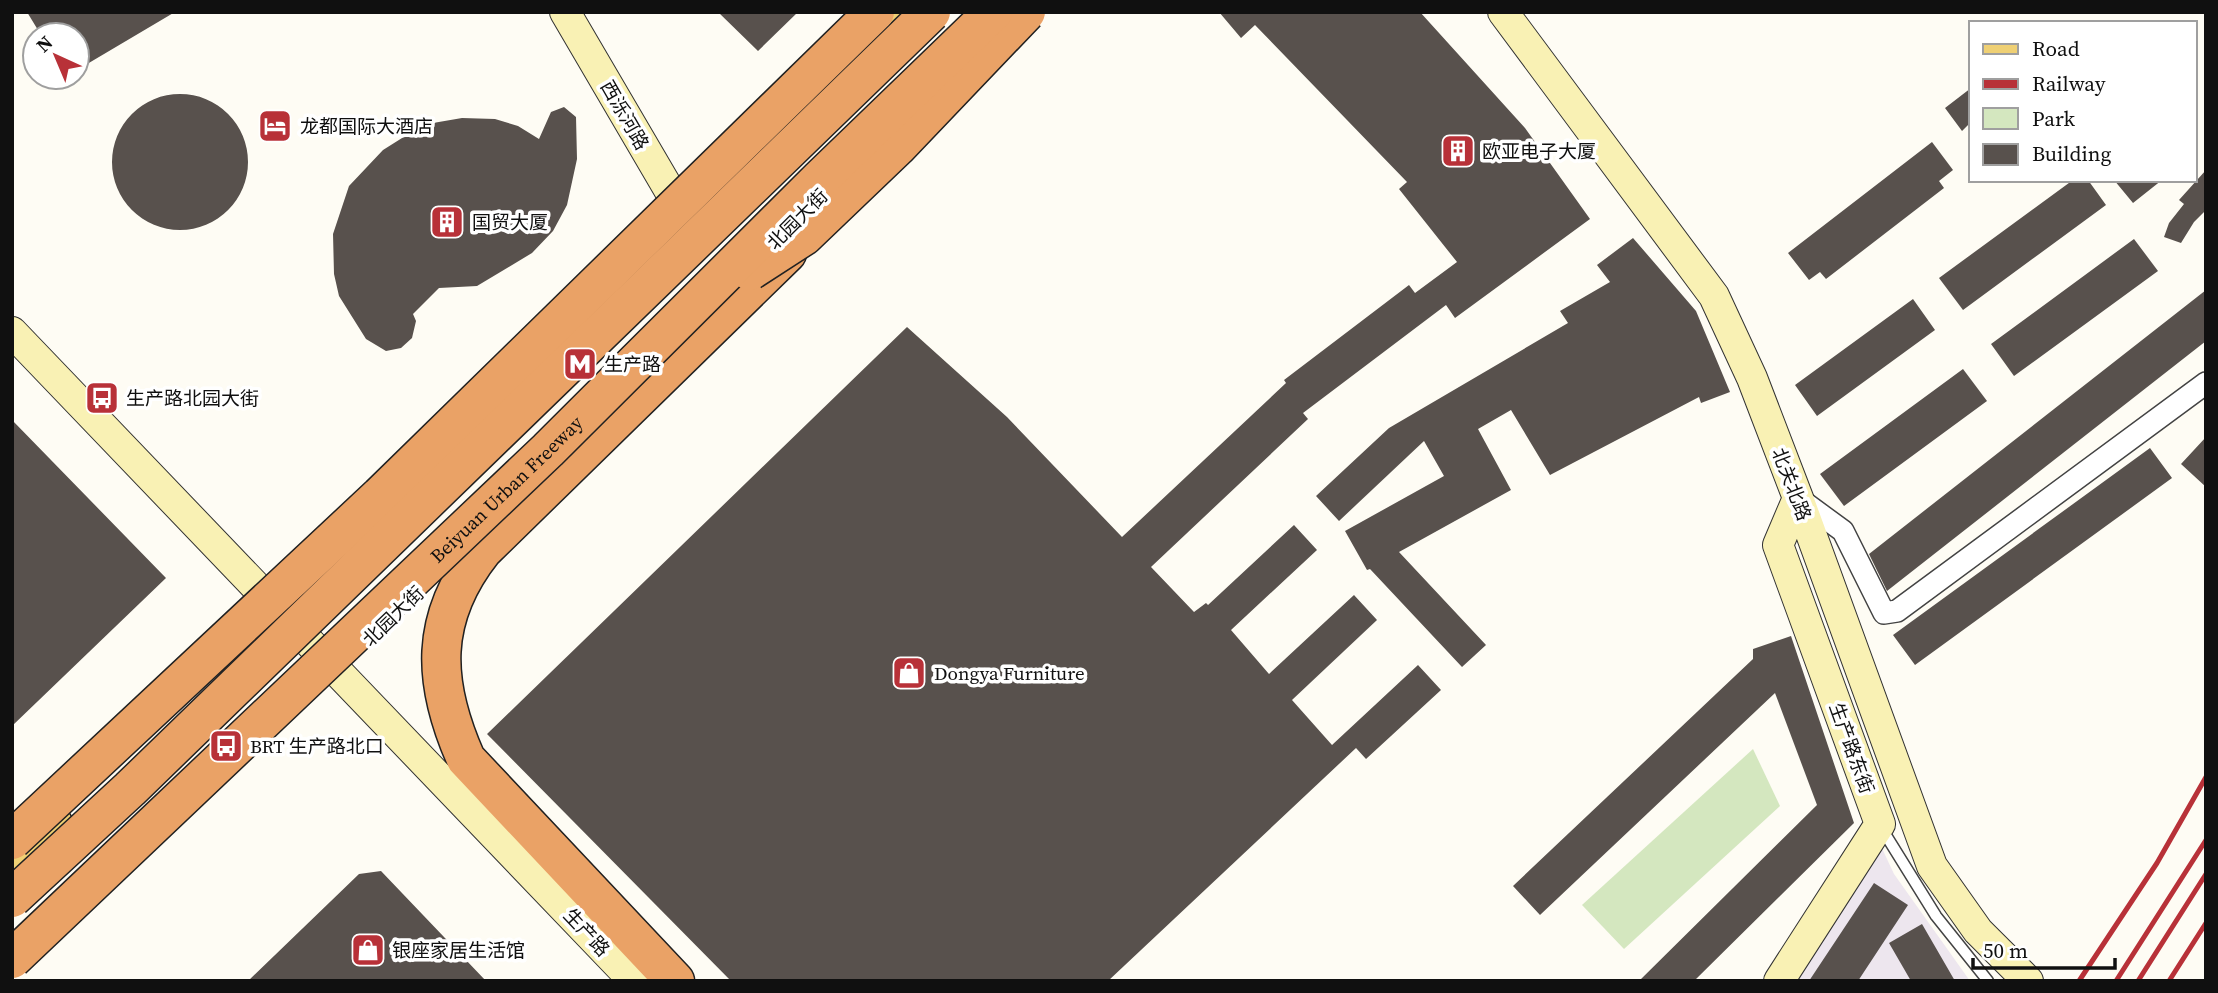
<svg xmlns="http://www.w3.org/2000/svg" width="2218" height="993" font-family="'Source Serif 4','Noto Sans SC',serif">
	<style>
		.industrial { fill: #ede6ee }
		.green { fill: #d4e7bf }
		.building { fill: #58514d }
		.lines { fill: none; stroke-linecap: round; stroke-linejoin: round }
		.lane-casing { stroke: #434343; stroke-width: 13 }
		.street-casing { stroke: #434343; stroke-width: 24 }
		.secondary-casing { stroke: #323232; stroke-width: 32 }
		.primary-casing { stroke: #212121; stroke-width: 36 }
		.highway-casing { stroke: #212121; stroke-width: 41 }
		.lane { stroke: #fff; stroke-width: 10 }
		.street { stroke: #fff; stroke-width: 21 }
		.secondary { stroke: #f9f1b4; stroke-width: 30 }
		.primary { stroke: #efd074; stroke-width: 33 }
		.highway { stroke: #eaa266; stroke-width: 38 }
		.rail { stroke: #b83138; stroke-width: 5 }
		.highway-bridge-casing { stroke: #212121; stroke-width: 41; stroke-linecap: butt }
		.highway-bridge { stroke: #eaa266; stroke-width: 38 }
		.labels { text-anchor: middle; stroke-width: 7; stroke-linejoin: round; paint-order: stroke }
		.street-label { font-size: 19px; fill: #101010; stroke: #fff }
		.poi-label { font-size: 19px; fill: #101010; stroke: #fff; text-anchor: start }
	</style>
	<rect width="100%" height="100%" fill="#fefcf4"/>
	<path class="industrial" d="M1879,842L1894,874L1970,981H1794Z"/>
	<path class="green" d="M1753,749L1780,806L1624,949L1582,905Z"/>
	<path class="building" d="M27,12H175L77,70V35H41Z
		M718,12H798L758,51Z
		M1219,12H1420L1525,128L1590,219L1455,318L1446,305L1303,413L1308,419L1151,567L1194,612L1206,603L1208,605L1294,525L1317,550L1231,630L1269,674L1354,595L1377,620L1292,700L1332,745L1418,665L1441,690L1366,759L1356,748L1108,981H731L487,734L907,327L1007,417L1122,537L1286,383L1284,380L1409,285L1415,293L1457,262L1399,189L1407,182L1255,25L1241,38Z
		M1971,88V122L1962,131L1945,108Z
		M112 162a68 68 0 1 1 136 0a68 68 0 1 1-136 0Z
		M564,107L576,117L577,159L567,205L553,231L532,253L477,286L439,288L413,314L416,321L412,338L401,348L386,351L366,339L339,296L334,274L333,234L349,186L383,150L410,133L433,123L462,118L495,119L518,126L539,139L551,112Z
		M1932,142L1953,170L1939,181L1944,188L1826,279L1820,272L1809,280L1788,253Z
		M2206,170V210L2194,222L2181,243L2164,237L2169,223L2184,204L2179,200Z
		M2073,180H2088L2106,205L1963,310L1939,278Z
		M2114,180H2162L2133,203Z
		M1633,238L1696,311L1730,392L1701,403L1699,397L1550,475L1511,410L1478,429L1511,490L1399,552L1486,645L1462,667L1370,569L1367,570L1345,531L1444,476L1424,441L1339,521L1316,496L1389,428L1568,323L1560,311L1610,282L1597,265Z
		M2134,239L2158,271L2014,376L1991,344Z
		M2206,290V341L1887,591L1869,554Z
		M1913,299L1935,330L1817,416L1795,385Z
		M1963,369L1987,401L1844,506L1820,474Z
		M12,420L166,578L12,726Z
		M2206,437V487L2181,464Z
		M2150,448L2172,478L1915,665L1893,635Z
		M1791,636L1854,823L1694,981H1639L1817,805L1775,693L1540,915L1513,886L1753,659V649Z
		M381,871L486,981H248L359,874Z
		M1874,883L1908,905L1858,981H1809Z
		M1922,924L1955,981H1911L1889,943Z"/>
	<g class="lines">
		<defs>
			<path id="lane" d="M1882,829L1936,916L1988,981"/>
			<path id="street" d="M1798,498L1843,531L1884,613L1897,611L2206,383"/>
			<path id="secondary" d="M565,12L685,217
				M1503,12L1714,296L1752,378L1798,498L1932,866L1978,931L2028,981
				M12,332L634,981
				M1779,981L1880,824L1778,545L1798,498"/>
			<path id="primary" d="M862,49L899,12
				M12,866L56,824"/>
			<path id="highway" d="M675,981L466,759C432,682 429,618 483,550L787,253"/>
		</defs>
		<use href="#lane" class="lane-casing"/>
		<use href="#street" class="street-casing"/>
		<use href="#secondary" class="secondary-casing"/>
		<use href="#primary" class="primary-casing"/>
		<use href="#highway" class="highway-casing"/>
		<use href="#lane" class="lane"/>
		<use href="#street" class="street"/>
		<use href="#secondary" class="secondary"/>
		<use href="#primary" class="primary"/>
		<use href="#highway" class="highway"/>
		<path class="rail" d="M2079,981L2157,863L2206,777
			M2116,981L2206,840
			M2138,981L2206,874
			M2169,981L2206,923"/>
		<defs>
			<g id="highway-bridge">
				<path d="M750,271L804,236L897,147L1026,12"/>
				<path d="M12,840L380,496L875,12"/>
				<path d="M12,898L130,789L931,12"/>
				<path id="s1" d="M12,959L548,450L820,179L993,12"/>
			</g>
		</defs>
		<use href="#highway-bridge" class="highway-bridge-casing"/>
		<use href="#highway-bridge" class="highway-bridge"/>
	</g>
	<defs>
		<symbol id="hotel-square" viewBox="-11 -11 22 22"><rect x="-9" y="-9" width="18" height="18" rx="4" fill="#b83138" stroke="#fff"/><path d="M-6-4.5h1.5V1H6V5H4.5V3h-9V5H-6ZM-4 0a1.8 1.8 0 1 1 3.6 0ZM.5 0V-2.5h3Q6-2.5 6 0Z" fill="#fff"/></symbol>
		<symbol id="building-square" viewBox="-11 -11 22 22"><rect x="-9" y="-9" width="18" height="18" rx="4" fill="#b83138" stroke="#fff"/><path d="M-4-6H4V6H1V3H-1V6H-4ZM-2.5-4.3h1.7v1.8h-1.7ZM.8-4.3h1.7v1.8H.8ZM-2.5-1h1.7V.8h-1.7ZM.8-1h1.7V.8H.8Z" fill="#fff"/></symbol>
		<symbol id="metro-square" viewBox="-11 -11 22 22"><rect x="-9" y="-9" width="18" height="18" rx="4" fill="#b83138" stroke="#fff"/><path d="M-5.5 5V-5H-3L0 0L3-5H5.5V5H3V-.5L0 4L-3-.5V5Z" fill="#fff"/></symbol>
		<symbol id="bus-square" viewBox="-11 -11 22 22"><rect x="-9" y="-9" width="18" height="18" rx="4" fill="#b83138" stroke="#fff"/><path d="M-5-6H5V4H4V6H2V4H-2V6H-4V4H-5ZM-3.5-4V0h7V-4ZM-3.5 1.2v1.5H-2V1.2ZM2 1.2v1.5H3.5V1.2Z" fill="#fff"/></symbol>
		<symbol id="shop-square" viewBox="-11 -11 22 22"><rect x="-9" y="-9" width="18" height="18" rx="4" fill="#b83138" stroke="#fff"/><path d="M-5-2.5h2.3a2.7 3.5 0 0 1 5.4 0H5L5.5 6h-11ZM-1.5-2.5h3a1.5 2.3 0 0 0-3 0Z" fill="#fff"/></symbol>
	</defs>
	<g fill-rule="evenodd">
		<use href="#hotel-square" x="256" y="107" width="38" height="38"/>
		<use href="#building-square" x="1439" y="132" width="38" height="38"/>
		<use href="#building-square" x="428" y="203" width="38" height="38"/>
		<use href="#metro-square" x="561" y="345" width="38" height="38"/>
		<use href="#bus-square" x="83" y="379" width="38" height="38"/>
		<use href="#shop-square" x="890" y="654" width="38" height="38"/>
		<use href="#bus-square" x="207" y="727" width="38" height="38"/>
		<use href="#shop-square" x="349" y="931" width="38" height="38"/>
	</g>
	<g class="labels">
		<g class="street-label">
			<text transform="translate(625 115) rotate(60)" y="7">西泺河路</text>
			<text transform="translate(797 219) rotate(-45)" y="7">北园大街</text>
			<text transform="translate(1792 484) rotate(69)" y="7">北关北路</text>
			<text dy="7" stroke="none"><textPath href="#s1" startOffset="682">Beiyuan Urban Freeway</textPath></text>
			<text transform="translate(393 616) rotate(-44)" y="7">北园大街</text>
			<text transform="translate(1852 748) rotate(70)" y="7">生产路东街</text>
			<text transform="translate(587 932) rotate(47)" y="7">生产路</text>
		</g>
		<g class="poi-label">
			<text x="300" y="133">龙都国际大酒店</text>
			<text x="1482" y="158">欧亚电子大厦</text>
			<text x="472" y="229">国贸大厦</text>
			<text x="604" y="371">生产路</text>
			<text x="126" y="405">生产路北园大街</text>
			<text x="934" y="680">Dongya Furniture</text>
			<text x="250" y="753">BRT 生产路北口</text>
			<text x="392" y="957">银座家居生活馆</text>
		</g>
	</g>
	<rect width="2218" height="993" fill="none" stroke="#101010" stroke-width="28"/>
	<rect x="1969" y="21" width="228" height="161" fill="#ffffff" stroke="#9f9f9f" stroke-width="2"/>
	<rect x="1983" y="44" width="35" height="10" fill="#efd074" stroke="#9f9f9f" stroke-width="2"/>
	<text x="2032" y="56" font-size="21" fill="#101010">Road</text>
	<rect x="1983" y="79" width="35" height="10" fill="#b83138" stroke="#9f9f9f" stroke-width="2"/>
	<text x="2032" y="91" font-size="21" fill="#101010">Railway</text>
	<rect x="1983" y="108" width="35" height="21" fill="#d4e7bf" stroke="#9f9f9f" stroke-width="2"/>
	<text x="2032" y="126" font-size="21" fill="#101010">Park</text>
	<rect x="1983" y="144" width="35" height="21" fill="#58514d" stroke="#9f9f9f" stroke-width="2"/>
	<text x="2032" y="161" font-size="21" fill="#101010">Building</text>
	<g transform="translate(56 56) rotate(316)"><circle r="33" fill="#ffffff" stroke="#9f9f9f" stroke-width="2"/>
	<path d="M0-5L12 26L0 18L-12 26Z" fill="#b83138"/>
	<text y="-10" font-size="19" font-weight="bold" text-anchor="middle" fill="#101010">N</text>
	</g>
	<path d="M1973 958v10h142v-10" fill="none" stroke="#101010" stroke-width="3.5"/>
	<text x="1983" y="958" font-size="21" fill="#101010" stroke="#ffffff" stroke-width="5" paint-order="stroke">50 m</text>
</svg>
